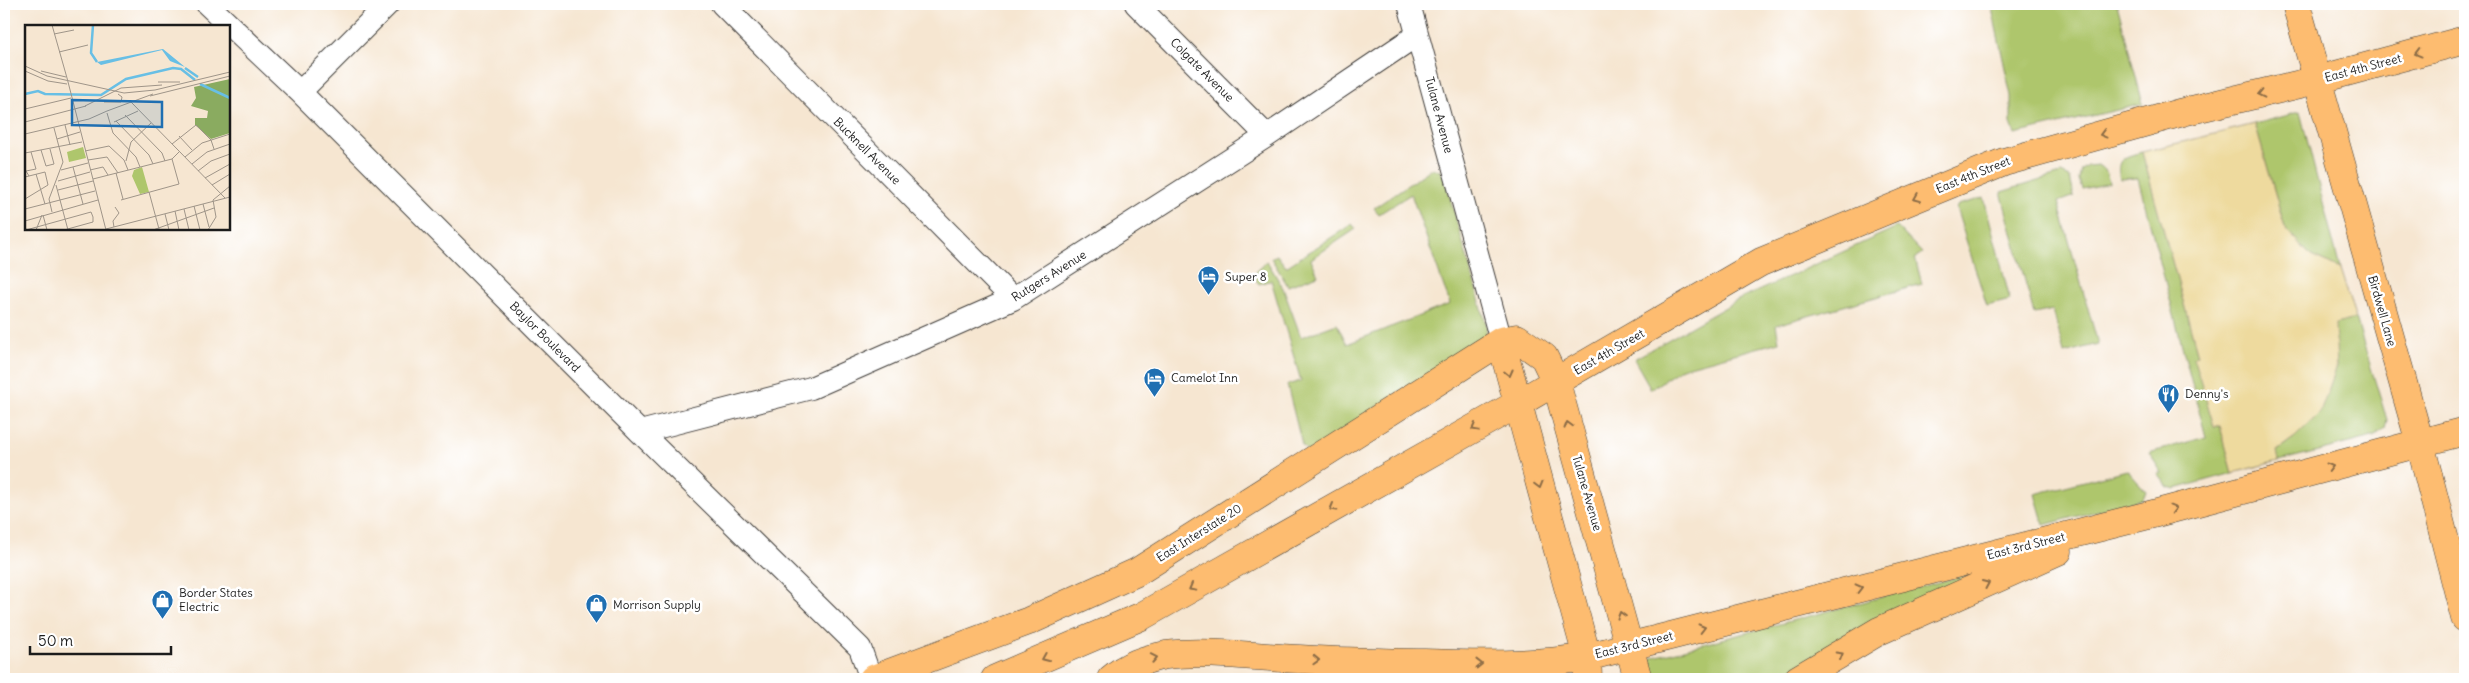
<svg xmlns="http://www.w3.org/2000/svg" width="2469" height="683" font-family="Delius,sans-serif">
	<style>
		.green { fill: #aec66c; stroke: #657144 }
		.sand { fill: #eeda9e; stroke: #857b5d }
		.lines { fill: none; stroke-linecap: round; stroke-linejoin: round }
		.minor-casing { stroke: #3d3a37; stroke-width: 24 }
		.major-casing { stroke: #3d3a37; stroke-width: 29 }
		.highway-casing { stroke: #3d3a37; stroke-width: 29 }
		.minor { stroke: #fff; stroke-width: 22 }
		.major { stroke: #fdbc6f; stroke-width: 28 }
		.highway { stroke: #fdbc6f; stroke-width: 28 }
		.oneway { stroke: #8c6c46 }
		.labels { text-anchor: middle; stroke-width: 5; stroke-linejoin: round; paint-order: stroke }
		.street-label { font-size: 12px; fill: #1c1c1c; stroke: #fff }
		.poi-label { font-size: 12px; fill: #1c1c1c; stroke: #fff; text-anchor: start }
		.inset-river { fill: none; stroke: #68bfe5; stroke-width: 2.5 }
		.inset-road { fill: none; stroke: #9f9589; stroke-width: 1 }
		.view { fill: #1f6fb2; fill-opacity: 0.15; stroke: #1f6fb2; stroke-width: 2.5 }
		.inset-edge { fill: none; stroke: #1c1c1c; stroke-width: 2.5 }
	</style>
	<rect width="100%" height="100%" fill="#fff"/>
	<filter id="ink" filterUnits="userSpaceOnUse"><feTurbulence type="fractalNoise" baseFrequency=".02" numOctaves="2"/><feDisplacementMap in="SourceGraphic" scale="10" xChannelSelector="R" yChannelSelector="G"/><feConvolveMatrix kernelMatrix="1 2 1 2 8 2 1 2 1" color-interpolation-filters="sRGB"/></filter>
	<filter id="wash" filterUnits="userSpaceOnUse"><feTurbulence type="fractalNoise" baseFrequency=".0096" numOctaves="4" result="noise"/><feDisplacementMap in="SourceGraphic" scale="20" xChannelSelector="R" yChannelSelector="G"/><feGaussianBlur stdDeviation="1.12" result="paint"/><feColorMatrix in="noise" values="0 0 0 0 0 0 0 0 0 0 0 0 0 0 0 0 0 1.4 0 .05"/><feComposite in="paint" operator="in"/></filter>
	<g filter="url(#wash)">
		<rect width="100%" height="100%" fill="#f6e6d1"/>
		<path class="green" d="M1991,4H2117L2143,104L2015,134L2011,123V96Z
			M2300,112L2340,269L2311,256L2285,228L2255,124Z
			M2142,152L2198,355L2194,358L2214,426H2220L2233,473L2175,489L2168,487L2158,474L2162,473L2149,453L2206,437L2138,178L2120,179C2115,158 2124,157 2142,152Z
			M2098,165L2106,171L2109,183L2082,189L2079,179L2081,170L2087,166Z
			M1431,169L1439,170L1444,177L1487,327L1486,336L1308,452L1302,445L1287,385L1301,381L1271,280L1259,284L1256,280V271L1267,261L1283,288L1301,337L1337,324L1347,344L1450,304L1411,194L1379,214L1374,208Z
			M2061,174L2070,178L2074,196L2058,202L2098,344L2064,353L2053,310L2034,314L2001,192Z
			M1984,198L2010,300L1987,306L1956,208L1958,205Z
			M1352,224L1356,229L1311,259L1318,275L1288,286L1271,258L1277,255L1286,267Z
			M1897,227L1922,253L1915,258L1922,284L1776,325L1779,342L1682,368L1651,389L1634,359L1738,300Z
			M2356,319L2387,420L2385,429L2376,436L2279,461L2276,451L2295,437L2337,366L2334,324Z
			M2127,470L2146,491L2143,499L2044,525L2035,494Z
			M1973,573L1784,679H1654L1650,660L1654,657Z"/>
		<path class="sand" d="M2255,124L2285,228L2311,256L2340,269L2356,319L2335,324L2337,366L2320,413L2295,437L2277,450L2279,461L2233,473L2220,426H2214L2193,357L2198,355L2142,152Z"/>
	</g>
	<g filter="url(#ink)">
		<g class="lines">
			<defs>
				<path id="minor" d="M207,4L300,92L640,432L860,648L871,679
					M722,4L1013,299
					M1136,4L1267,136
					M1409,4L1501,341
					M300,92L388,4
					M640,432L811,388L1013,299L1267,136L1417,35"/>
				<path id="major" d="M2296,4L2420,443L2465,618
					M1501,341L1587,657L1588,679
					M1517,404L1761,262L2004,162L2183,112L2317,80L2465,40
					M1587,657L2157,513L2465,431
					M873,679L1029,621L1137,572L1501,341L1517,338L1544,357L1556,382L1638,679
					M1798,679L1879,631L2058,551"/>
				<path id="highway" d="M995,679L1142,616L1517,404
					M1111,679C1127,665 1145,659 1166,655C1205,650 1258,657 1299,659C1340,662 1382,662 1424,663C1478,665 1533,666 1587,657"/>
			</defs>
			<use href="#minor" class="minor-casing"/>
			<use href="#major" class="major-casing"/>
			<use href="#highway" class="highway-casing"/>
			<use href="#minor" class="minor"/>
			<use href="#major" class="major"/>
			<use href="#highway" class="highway"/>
		</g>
		<defs><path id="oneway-chevron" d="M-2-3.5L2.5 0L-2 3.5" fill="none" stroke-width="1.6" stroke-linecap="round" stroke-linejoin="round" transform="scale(1.25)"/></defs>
		<g class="oneway">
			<use href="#oneway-chevron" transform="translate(2418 53) rotate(165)"/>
			<use href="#oneway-chevron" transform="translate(2261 94) rotate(167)"/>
			<use href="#oneway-chevron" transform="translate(2103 134) rotate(165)"/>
			<use href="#oneway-chevron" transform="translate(1917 198) rotate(158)"/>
			<use href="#oneway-chevron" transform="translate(1509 373) rotate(76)"/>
			<use href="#oneway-chevron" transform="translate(1568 425) rotate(-106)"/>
			<use href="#oneway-chevron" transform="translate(1475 428) rotate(151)"/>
			<use href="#oneway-chevron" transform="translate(2330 467) rotate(-15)"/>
			<use href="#oneway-chevron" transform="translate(1539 485) rotate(75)"/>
			<use href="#oneway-chevron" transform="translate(1333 508) rotate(151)"/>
			<use href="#oneway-chevron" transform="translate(2173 509) rotate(-15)"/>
			<use href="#oneway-chevron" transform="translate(1986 584) rotate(-24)"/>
			<use href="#oneway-chevron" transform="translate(1192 588) rotate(151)"/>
			<use href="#oneway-chevron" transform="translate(1859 588) rotate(-14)"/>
			<use href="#oneway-chevron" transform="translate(1621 615) rotate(-106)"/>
			<use href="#oneway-chevron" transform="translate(1702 628) rotate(-14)"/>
			<use href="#oneway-chevron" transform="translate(1840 655) rotate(-30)"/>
			<use href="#oneway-chevron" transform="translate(1045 658) rotate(157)"/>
			<use href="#oneway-chevron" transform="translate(1154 658) rotate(-11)"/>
			<use href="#oneway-chevron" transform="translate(1316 660) rotate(2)"/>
			<use href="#oneway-chevron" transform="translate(1479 664) rotate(-1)"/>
		</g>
	</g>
	<defs>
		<symbol id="hotel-pin" viewBox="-11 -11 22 30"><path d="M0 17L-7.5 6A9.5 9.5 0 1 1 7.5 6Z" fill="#1f6fb2" stroke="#fff"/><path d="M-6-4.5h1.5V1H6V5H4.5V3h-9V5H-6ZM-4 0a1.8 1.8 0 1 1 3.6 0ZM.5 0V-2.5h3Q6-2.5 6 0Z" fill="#fff"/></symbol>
		<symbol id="restaurant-pin" viewBox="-11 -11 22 30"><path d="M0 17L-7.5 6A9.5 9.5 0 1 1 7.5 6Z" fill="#1f6fb2" stroke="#fff"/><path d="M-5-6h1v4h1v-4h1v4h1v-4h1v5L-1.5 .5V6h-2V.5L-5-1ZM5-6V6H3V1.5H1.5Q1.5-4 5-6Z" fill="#fff"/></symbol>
		<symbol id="shop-pin" viewBox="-11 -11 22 30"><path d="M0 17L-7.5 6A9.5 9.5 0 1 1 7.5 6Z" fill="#1f6fb2" stroke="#fff"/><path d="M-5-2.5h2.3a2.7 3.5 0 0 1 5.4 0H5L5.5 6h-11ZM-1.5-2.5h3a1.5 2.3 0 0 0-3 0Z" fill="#fff"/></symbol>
	</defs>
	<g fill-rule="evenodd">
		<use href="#hotel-pin" x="1196" y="264" width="25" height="34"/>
		<use href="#hotel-pin" x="1142" y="366" width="25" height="34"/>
		<use href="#restaurant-pin" x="2156" y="382" width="25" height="34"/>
		<use href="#shop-pin" x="150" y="588" width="25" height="34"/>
		<use href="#shop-pin" x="584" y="592" width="25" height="34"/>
	</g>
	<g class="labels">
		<g class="street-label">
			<text transform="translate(2363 68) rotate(-15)" y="4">East 4th Street</text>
			<text transform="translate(1202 70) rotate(45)" y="4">Colgate Avenue</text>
			<text transform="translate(1439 115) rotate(75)" y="4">Tulane Avenue</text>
			<text transform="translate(867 151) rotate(45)" y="4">Bucknell Avenue</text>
			<text transform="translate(1973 175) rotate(-22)" y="4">East 4th Street</text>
			<text transform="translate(1049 276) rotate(-32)" y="4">Rutgers Avenue</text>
			<text transform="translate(2382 311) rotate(74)" y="4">Birdwell Lane</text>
			<text transform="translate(545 337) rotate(45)" y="4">Baylor Boulevard</text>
			<text transform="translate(1609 352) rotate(-30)" y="4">East 4th Street</text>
			<text transform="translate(1587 493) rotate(74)" y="4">Tulane Avenue</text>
			<text transform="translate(1199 533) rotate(-32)" y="4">East Interstate 20</text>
			<text transform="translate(2026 546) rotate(-14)" y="4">East 3rd Street</text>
			<text transform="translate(1634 645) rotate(-14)" y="4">East 3rd Street</text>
		</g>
		<g class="poi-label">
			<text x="1225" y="281">Super 8</text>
			<text x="1171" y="382">Camelot Inn</text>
			<text x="2185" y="398">Denny's</text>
			<text x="179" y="597">Border States<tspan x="179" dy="14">Electric</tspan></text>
			<text x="613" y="609">Morrison Supply</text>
		</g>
	</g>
	<g transform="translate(25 25)">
		<rect width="205" height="205" fill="#f6e6d1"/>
		<path d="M58,122L61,133L44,137L42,127ZM117,142L124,167L115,169L107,151L109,145Z" fill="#aec66c"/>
		<path d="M205,54V108L186,114L170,100V93H182L183,86L166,81L171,73L169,62Z" fill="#8aab60"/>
		<path d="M138,24L160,42L145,36L137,25L76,40L72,37Z" fill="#68bfe5"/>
		<path class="inset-river" d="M68,0L66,28L72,37M160,43L173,52M175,59L205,73M0,69L13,66L20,69L76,70L101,54L148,43L156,44L170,55"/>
		<path class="inset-road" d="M27,0L42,53M29,9L49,5M34,27L63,20M0,41L22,51L99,68L130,65L205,47M0,46L23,56L42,59M16,46L41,52M42,53L81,205M133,57H155M125,71L205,51M79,77H96L97,72L93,69M106,77L200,173M60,81L96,63L137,60M0,84L46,73M82,86L128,69M82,88L88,108L111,132L115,142M100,90L137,128L140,136M91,96L124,130L128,139M0,97L61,81M89,97L113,86M40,100L45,120M0,109L64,94L82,86M154,111L167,125M32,114L55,107M147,119L171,100L186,115L189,124M16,125L21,141L29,139L25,124M60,126L84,121L99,135L103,145M0,128L57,117M160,132L177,118L205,109M63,135L82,132L93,148M101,136L106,117L126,98M167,139L182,127L205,119M48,142L58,179M36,145L63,138M65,145L78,142L83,150M173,146L186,136L205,129M91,148L98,174M11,149L20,179M4,151L1,146L11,144L6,127M0,152L20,147L23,160L0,174M180,153L205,139M68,154L147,134L154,127M33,156L65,147M31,160L43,205M187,160L205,149M33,165L68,156M124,167L134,204M96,175L154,159L147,134M178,179L184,202M169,181L175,205M0,184L70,166M159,184L164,205M150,186L154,205M27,187L24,174L38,137L29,103M140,189L144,205M18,190L22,205M0,196L73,175M0,201L1,205L66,187L68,192M89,202L88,196L94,188L90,182M81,204L205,172M11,205L17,190M39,205L68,197V192M128,205L189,183M183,205L191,192L188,175L205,161"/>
		<path class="view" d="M47,75L137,77V102L47,100Z"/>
		<rect width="205" height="205" class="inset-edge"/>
	</g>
	<rect width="2469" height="683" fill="none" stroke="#fff" stroke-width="20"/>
	<path d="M30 646v8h141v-8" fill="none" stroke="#1c1c1c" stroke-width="2.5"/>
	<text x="38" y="646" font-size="15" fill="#1c1c1c" stroke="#ffffff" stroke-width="4" paint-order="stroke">50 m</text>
</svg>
